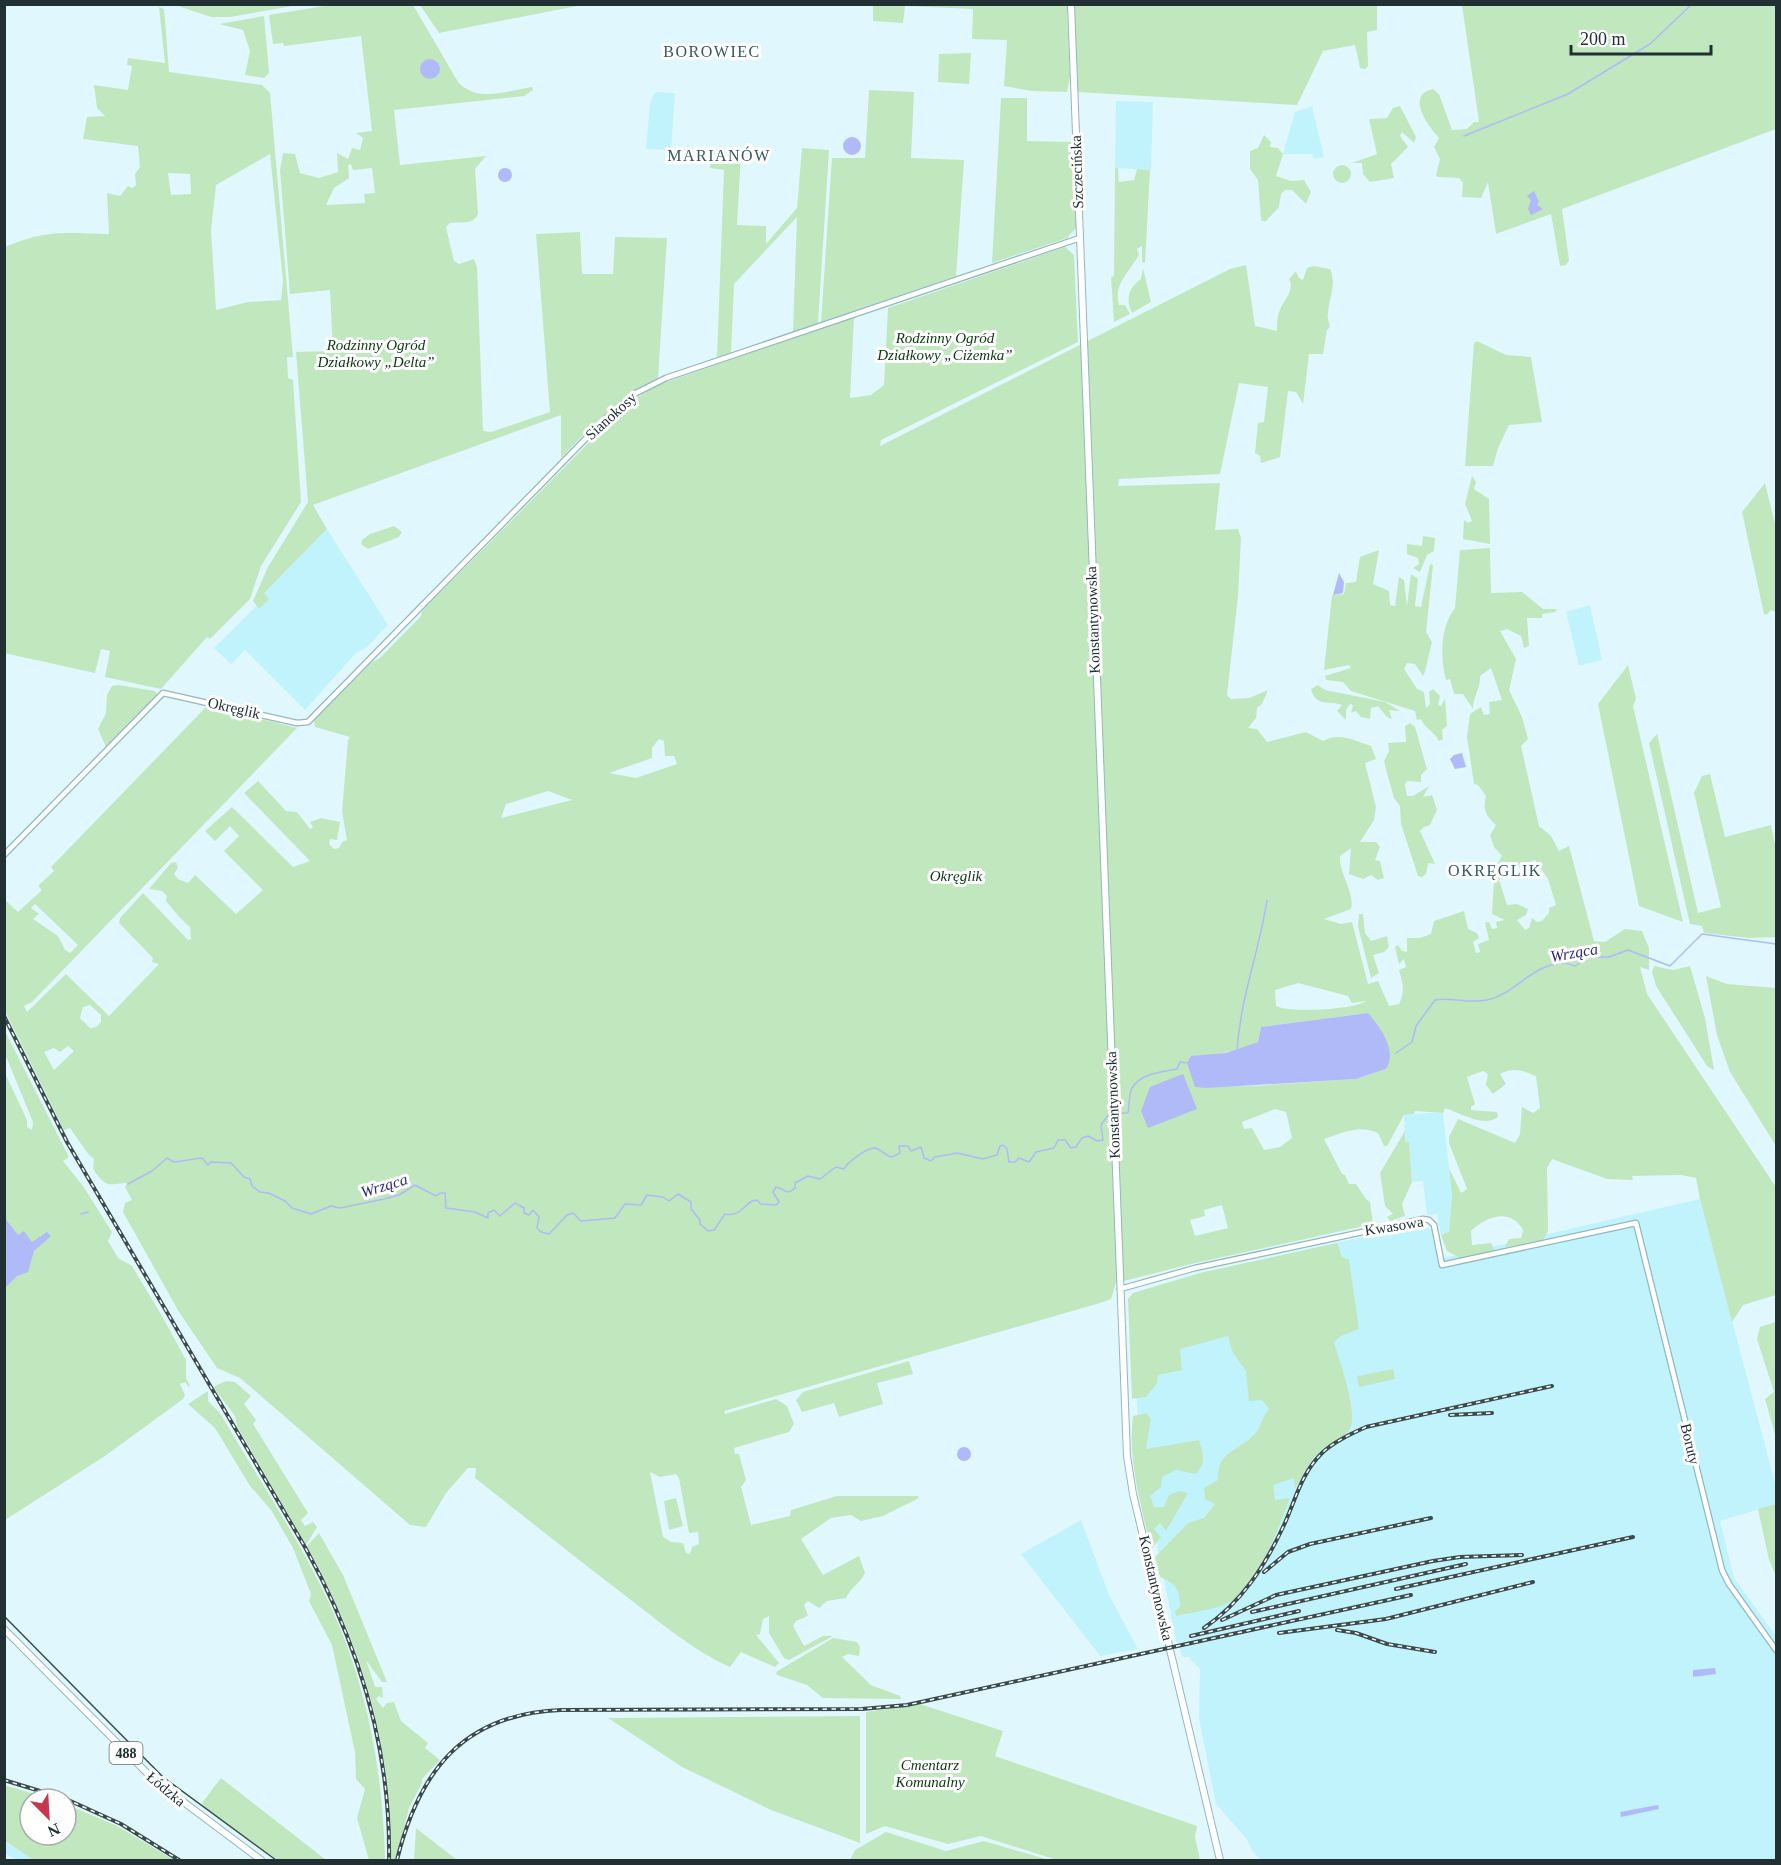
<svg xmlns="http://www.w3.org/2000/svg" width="1781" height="1865" font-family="'Times New Roman',serif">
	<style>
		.built { fill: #c1f3fd }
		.green { fill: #c1e7bf; fill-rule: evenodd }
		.water { fill: #b0baf8 }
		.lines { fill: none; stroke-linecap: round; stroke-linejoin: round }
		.stream { stroke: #b0baf8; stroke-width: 1.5 }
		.minor-casing { stroke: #91b8bf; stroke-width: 7 }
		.major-casing { stroke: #91b8bf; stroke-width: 8 }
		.minor { stroke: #fff; stroke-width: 4.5 }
		.major { stroke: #fff; stroke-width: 6 }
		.tram { stroke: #3a4b4e; stroke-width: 1.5 }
		.rail-casing { stroke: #3a4b4e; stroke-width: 4 }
		.rail { stroke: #fff; stroke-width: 1.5; stroke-dasharray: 4.5; stroke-linecap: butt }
		.labels { text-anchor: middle; stroke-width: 6; stroke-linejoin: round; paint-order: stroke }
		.shield { fill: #fff; stroke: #636e70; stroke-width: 1.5 }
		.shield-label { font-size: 14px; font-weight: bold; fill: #203033 }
		.street-label { font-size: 15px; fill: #203033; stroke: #fff }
		.park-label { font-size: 15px; font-style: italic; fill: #0b380e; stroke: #fff }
		.neighbourhood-label { font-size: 16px; letter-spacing: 1.5px; fill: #34585e; stroke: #fff }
		.water-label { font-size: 16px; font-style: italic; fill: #2b2a80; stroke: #fff }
	</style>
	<rect width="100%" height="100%" fill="#e0f8fd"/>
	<path class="built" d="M655,92L675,93L671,150L646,149L650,103Z
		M1116,101L1153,102L1151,170L1115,168Z
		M1312,106L1324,157L1314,159L1312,154H1283L1295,112Z
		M327,529L388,625L366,648L356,653L305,710L245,650L231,664L214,648L256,606L259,609L263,593Z
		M1590,605L1602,660L1579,666L1566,612Z
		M1430,1113H1443L1452,1197L1449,1233L1441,1235L1437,1214L1427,1215L1423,1181L1412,1182L1409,1142H1405L1404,1115Z
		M1700,1199L1776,1487V1504L1720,1521L1734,1578L1776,1636V1860H1261L1253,1852L1246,1838L1216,1804L1199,1718L1200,1669L1188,1657H1183L1176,1640L1143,1476L1128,1299L1133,1293L1200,1273L1421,1224L1432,1230L1439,1259Z
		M1081,1520L1109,1595L1138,1649L1100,1656L1021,1554Z
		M4,1841L33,1860H17L9,1856L5,1853Z"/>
	<path class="green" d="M873,4H1377V30L1367,32L1368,66L1365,69L1360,68L1355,45L1323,51L1297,105L1077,92L1074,13H1067L1070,76L1067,92L1032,91L1004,86L1007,40L972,39L973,9L905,6L903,23L873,21Z
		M175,5H298L230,17H211Z
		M330,5H413L458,82C477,103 506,91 532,87L533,90L524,96L394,110L400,165L486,156L475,169L478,214C472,226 462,221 450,223L446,227L454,261L459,264L474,259L477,267L483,431L491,432L550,412L536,234L580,232L582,274H613L615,237L667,238L658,378C619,397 591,427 561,458V415L313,505L327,529L264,593L269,599L259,609L253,601L268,567L308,502L296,352L333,351L330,290L290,294L280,170L283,153L295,154L300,173L319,178L338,172L337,153L348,159L352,148L360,150L363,138L356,133L372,131L361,36L284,46L283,43L273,44L269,15ZM351,164L353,170L372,168L375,193L364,194L365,203L326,205L334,188L349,178L348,165Z
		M420,5H582L439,33Z
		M1462,5H1776V129L1562,209L1569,260L1566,265L1560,266L1551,214L1496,234L1488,182L1481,198L1462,197L1463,183L1459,178L1438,177L1436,175L1440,159L1434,147L1439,138C1428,126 1405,95 1433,89L1439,94L1452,130L1467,129L1474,122H1479Z
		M159,7L164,9L169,72L262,85L270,93L293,357H287L288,378L293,380L301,502L261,566L250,599L210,639L207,637L161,689L105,677L110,651L101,649L95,673L4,653L5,247C46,229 66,233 109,234L107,193L120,196L128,186L132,188L136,185L135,174L140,167L138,146L83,139L87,117L105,116L97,108L94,85L128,90L132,66L127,65L128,58L165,63ZM270,154L283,281L281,300L248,302L216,310L211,231L216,185ZM168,173L190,174L191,194L171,195Z
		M264,16L269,73L264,78L245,75L250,51L243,30L219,24Z
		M971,53L969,84L938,82L939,54Z
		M869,90L914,92L911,158L964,160L956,276L821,322L832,158H865Z
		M1001,98H1027V141L1073,142L1076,228L1067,238L992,263Z
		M1400,106L1416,137L1414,143L1402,132L1400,136L1408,147L1391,164L1394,178L1370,182L1363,174L1362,163H1352L1377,154L1369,119L1387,118L1393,108Z
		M1264,135L1271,142L1270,147L1278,148L1283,154L1276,176L1291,181L1304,180L1311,192L1306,204L1292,190H1285L1281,194L1279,207L1265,222L1261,220L1258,180L1250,169V151L1258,148Z
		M802,148L829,150L818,323L793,332L797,217L734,284L731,353L717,357L724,170L710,168L711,153L741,155L737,225L766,226V244L797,208Z
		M1333 174a9 9 0 1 1 18 0a9 9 0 1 1-18 0Z
		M1115,168H1118L1119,182L1134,180L1137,169L1150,170L1145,263L1142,262V246L1137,249L1139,255C1129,272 1113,285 1119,305H1125L1130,314L1114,322L1111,277L1114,276Z
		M1065,247L1074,255L1078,342L881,440L880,446L1230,269L1246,265L1255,326L1277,331C1277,324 1277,316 1280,310C1284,299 1295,291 1289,279L1296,271L1299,278L1303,280L1307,268L1314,266L1330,269C1337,284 1329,298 1328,313C1327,318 1329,322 1330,327L1327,330L1323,354H1309L1303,404L1296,392L1288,391L1280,457L1261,463L1260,456L1255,453L1258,423L1264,422L1268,387L1239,383L1220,474L1119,479L1118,486L1220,483L1215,530L1238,529L1241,538L1238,596L1227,695L1231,699L1249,698L1268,690L1262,704L1257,708L1256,718L1248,728L1257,729L1267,742L1306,732L1323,741C1339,732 1354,740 1371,746L1376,759L1365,763L1376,807L1374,820L1360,842H1376L1380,847L1375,860L1380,861L1384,878L1378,880L1371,875L1363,879L1349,874L1351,848L1340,856C1339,875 1355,891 1351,909L1324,919L1341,924L1352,922L1368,984L1378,981L1389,1006L1399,1004C1405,993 1403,982 1399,970L1406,967L1404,959L1399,964L1395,947L1398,945L1402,951L1407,952V938H1420L1431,934L1434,921L1464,911L1468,929L1477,933L1479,938L1473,942L1476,953L1480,952L1478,944L1489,940L1485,922H1489L1492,929L1497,928L1496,922L1505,920L1492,914L1494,879L1498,880L1496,866L1502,856L1494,847L1490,835L1496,825C1485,815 1483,810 1486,796L1478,785L1474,784L1467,737L1470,714L1481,707L1484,715L1490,714L1489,702L1502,700L1491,668L1480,676C1481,688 1473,696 1473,709L1463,694H1454L1450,679L1446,680C1440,658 1440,627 1455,608L1460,550L1490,548L1491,593L1522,592L1543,609H1557L1555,612L1542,614V618H1527L1529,646L1524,648L1521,636L1507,629L1500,631L1516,659L1509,690L1522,717L1528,739L1521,746L1539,826L1551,836L1559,851L1569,846L1594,941L1605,942L1625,929L1642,931L1649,948V970L1640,967L1647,994L1776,1187V1295L1743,1305L1732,1322L1700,1199L1696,1178L1681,1175L1632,1176L1633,1180L1607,1179L1552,1159L1547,1168L1548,1231L1543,1240L1505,1247L1509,1239L1521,1238L1523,1230C1510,1207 1486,1217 1471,1231L1472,1245L1491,1243L1495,1251L1460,1258L1447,1251L1441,1235L1449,1232L1452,1197L1449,1168L1461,1193L1467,1189L1449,1143V1137L1458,1119L1515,1143L1520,1134L1522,1107L1533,1113L1540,1108L1536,1076C1522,1070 1513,1067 1500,1074L1506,1084L1493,1094L1486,1085L1488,1074L1483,1071L1467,1077L1475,1104L1471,1107V1110L1497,1112L1498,1117C1484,1128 1460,1113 1445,1108L1443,1113L1415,1111L1414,1114L1404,1115L1387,1146H1384L1378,1133C1360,1124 1342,1133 1324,1139L1342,1174L1345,1175L1349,1184H1356L1366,1199L1370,1202L1373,1224L1191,1264L1116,1283L1111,1299L1100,1303L724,1411L725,1414L776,1399L787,1406L794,1424L789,1432L734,1448L735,1454H739L746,1480L741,1487L751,1525L790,1516L791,1510L837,1496H918L919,1498L883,1516L861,1521L851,1515L831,1518L801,1539L823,1575L859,1556L865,1573C860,1584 851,1587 846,1598L827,1601L819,1608L808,1601L804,1605L808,1616L796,1621L793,1626L804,1646L823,1636H833L789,1660L784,1658L769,1633V1616L763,1619L760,1634L756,1635L779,1663L775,1667L741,1652L730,1667C692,1650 660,1622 627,1597C576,1558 526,1518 475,1478L476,1468H468L446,1493L426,1527L410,1525L240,1378L217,1368L179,1312L123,1212L125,1203L132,1200L125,1187L127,1183C108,1184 107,1189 93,1169L94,1159L89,1155L70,1128L64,1130L5,1011L4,899L18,912L42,890L38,886L54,871L51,867L208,705L297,728L32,1002L24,1006L27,1012L66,974L109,1016L159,964L152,962L153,958L119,923L120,918L143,893L188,940L191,939L190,927L180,918L166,901L167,896L162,891L149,889L171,863L176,862L178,868L174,874L178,879L188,883L195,875L236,914L263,890L224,851L239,836L230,826L215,841L205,831L232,807L293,867L310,861L244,793L258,781L286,811L297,812L310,829L313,827L310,822L321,818L340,822L337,840L330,839L329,844L334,849L339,848L342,842L347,840L342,811L348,740L350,737L315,727L314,720L371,663L381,657L421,616L422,611L629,402L658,385L854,317L850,398L871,395L884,385L888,308ZM659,739L664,741L665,756H674L677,764L636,778L609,773L652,758V748ZM548,791L572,800L501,818L506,804ZM1535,860L1548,879L1556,905L1549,908V913L1542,921L1537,922L1532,918L1529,928L1525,930L1517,920L1526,915L1528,909L1517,904L1507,905L1499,880L1524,864ZM35,904L78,945L70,953L65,950L58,936L33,919L39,914L31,908ZM1298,983L1348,996L1352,1003L1366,1001C1353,1010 1290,1013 1276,1006L1275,990ZM90,1005L101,1015V1022L96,1027L90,1028L80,1018L83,1007ZM1368,1013L1386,1069L1356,1079L1252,1086L1195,1087L1191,1056C1215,1057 1236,1051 1258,1042L1261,1027ZM68,1046L74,1051L54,1070L44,1052L54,1048L60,1052ZM1275,1109L1286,1112L1292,1138L1280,1147L1264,1150L1252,1128L1244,1129L1242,1122ZM1222,1205L1228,1228L1195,1236L1190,1220L1205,1216L1204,1210ZM650,1472L660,1477L676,1474L679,1478L689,1533L698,1532L699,1544L692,1547L690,1554L686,1553L683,1543L671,1542L663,1537Z
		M1143,268L1151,302L1132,313C1125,299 1129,287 1141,279Z
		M1477,341L1506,355L1531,357L1542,422L1509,425L1498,448L1493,466H1465L1474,343Z
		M1472,476L1476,482L1474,489L1489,499L1490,544L1463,539L1464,520L1468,523L1472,521L1465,504Z
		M1765,483L1776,528V612L1771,610L1766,615L1764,614L1742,512Z
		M394,526L402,532L399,537L368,549L361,544L362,540L370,534Z
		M1423,536L1435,538L1434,551L1427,555L1420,572L1413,568L1419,564L1418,558L1407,554V544L1422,546Z
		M1379,550L1373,584L1389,591L1390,605L1395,606L1399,577L1404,580L1407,606L1411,574L1418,579L1415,606L1421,607L1430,564L1433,565L1426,632L1432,642L1425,672L1423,676L1415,664L1407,663L1404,669L1417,689L1424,692L1426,708L1430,704L1429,692L1433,689L1440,696L1438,705L1441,706L1445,699L1447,726L1442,730L1443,739L1439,741C1434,731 1425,729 1421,719L1417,720L1415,711L1351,691L1343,682L1326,680L1325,676L1351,668L1349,665L1324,670L1332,595L1344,594L1346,583L1356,582L1360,557Z
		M1628,665L1636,699L1633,706L1683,922L1639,906L1598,704Z
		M118,685L155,691L157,694L106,747L98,729L106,713L107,695L112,686Z
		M1318,685L1325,690L1385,702L1400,711L1389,710L1392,719L1387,717L1378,706L1371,708L1370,719L1361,717L1356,711L1351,713L1353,705L1350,704L1346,710V720L1337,711L1342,705C1330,700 1316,708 1311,689Z
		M1410,723L1415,727L1427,769L1421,775V782L1407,781L1405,785L1407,796H1413L1429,786L1423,797L1432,795L1437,810L1430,825L1424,827L1420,831L1435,864L1428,863L1426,874L1422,877L1418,876L1401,824L1400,806L1394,798L1387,773L1384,761L1389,751L1388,743L1406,742L1405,726Z
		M1657,734L1698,913L1721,907L1694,793L1702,776L1710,774L1725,837L1771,825L1776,850V937L1749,938L1704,933L1702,926L1690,924L1649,743Z
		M1359,914H1363L1365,933L1371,941L1387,936L1389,947L1384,952L1373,955L1379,973L1371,978L1358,926Z
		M1654,966L1673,970L1690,966L1705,1018L1714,1070L1707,1066L1656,986L1652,972Z
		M1706,976L1727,984L1776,988V1146L1730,1072L1717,1035Z
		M5,1031L69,1157L63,1161L83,1186L112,1232L108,1241L118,1258L132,1266L162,1316L186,1360V1378L190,1386L189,1387L185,1382L180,1384L185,1395L183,1399L105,1456L5,1520L4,1071L27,1120V1127L32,1130L33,1122L5,1054Z
		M1405,1131V1142H1409L1412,1182L1402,1204L1405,1216L1390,1221L1387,1217L1393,1214L1385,1206L1380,1173Z
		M1337,1243L1342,1257L1349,1260L1359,1329L1341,1336L1334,1342C1339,1360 1361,1418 1348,1432C1342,1438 1332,1442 1325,1447C1311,1458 1303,1474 1295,1489L1294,1478L1273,1485L1275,1500L1290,1498C1278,1527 1259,1586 1230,1602C1215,1610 1193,1612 1176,1616L1175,1612L1180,1606C1180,1589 1175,1583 1160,1577L1155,1557L1188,1523L1204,1518L1215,1504L1205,1499L1204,1488L1218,1480C1216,1451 1238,1452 1255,1434C1261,1427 1262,1417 1269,1409L1262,1400L1249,1401L1246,1371L1233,1353L1228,1336L1180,1349L1182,1370L1158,1375L1157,1383L1146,1397L1132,1399L1128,1299L1133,1293L1200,1273Z
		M1776,1322V1438L1765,1399L1774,1392L1757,1339L1760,1327Z
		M909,1361L913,1374L877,1383L883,1404L839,1417L834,1403L802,1412L796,1400L803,1392Z
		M1393,1369L1395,1379L1359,1387L1357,1376Z
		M226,1381L235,1382L251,1396L244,1404L256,1420L253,1424L308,1513L301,1520L305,1526L313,1522L317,1527L306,1545L237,1426L235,1416L213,1387Z
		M208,1391V1401L220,1413C257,1477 300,1540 331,1607C368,1688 383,1773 385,1860H369L357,1818L365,1789L356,1779L355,1752L332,1645L309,1601L311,1594L293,1548L271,1510L250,1486L215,1428L188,1404Z
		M1146,1413L1151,1419L1146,1449L1199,1440C1203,1454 1207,1462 1196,1474L1176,1470L1162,1477L1161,1487L1150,1496L1154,1507H1164L1169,1495L1179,1491L1188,1493L1166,1531L1160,1523L1154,1529L1161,1537L1151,1550C1142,1507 1127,1460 1133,1416Z
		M676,1498L683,1526L669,1530L664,1501Z
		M1776,1504V1576L1769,1560L1758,1509Z
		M319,1533L343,1575L387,1682H382L366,1660L375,1687H382L383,1698L379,1696L376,1699L383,1708L387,1703L394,1702L401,1721L428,1743L425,1748L440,1760L422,1779V1783L409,1808L396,1860H391C394,1750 361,1642 307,1546Z
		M833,1638L857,1642L860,1647L859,1656L848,1654L842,1657L871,1685L900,1696L901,1699L823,1698L807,1685L777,1675L776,1672Z
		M920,1704L1003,1731L995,1756L1197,1826L1195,1837L1200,1860H1057L981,1836L948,1844L885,1826L866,1834V1712Z
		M860,1716V1843L771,1810L682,1767L608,1718Z
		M221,1778L326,1860H278L205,1808L202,1803Z
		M4,1785L52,1799H30V1835H66V1804L117,1826L174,1860H33L5,1841Z
		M416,1828L457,1860H414Z
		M886,1832L946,1851L984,1841L1049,1860H850L855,1850Z"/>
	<path class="water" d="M420 69a10 10 0 1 1 20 0a10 10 0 1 1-20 0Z
		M843 146a9 9 0 1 1 18 0a9 9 0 1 1-18 0Z
		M498 175a7 7 0 1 1 14 0a7 7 0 1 1-14 0Z
		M1534,191L1539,202L1537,205L1543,209L1531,215L1528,209L1531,200L1527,196Z
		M1339,573L1344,582L1343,593L1333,595Z
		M1462,753L1466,767L1455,769L1450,759L1454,755Z
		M1368,1013C1380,1027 1398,1051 1386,1069L1356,1079L1207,1088L1195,1087L1187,1063L1191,1056L1226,1053L1258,1042L1261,1027Z
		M1183,1074L1197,1109L1148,1128L1141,1111L1150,1087Z
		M4,1217L18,1235L24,1231L32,1242L47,1232L51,1236L34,1251L28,1272L17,1276L5,1288Z
		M957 1454a7 7 0 1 1 14 0a7 7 0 1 1-14 0Z
		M1715,1668L1716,1674L1693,1677V1670Z
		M1658,1805L1659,1809L1621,1817L1620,1812Z"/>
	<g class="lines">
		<path class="stream" d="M1464,136L1568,94L1650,44L1692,4
			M1237,1052C1240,998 1259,953 1267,900
			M1396,1053L1412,1042L1416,1026L1435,1000C1452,997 1469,1004 1487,1000C1516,994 1529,966 1562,963C1566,962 1570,965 1575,966L1588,957H1609L1628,950L1670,966L1702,934L1776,944
			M1118,1113H1128C1129,1106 1129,1094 1132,1088C1141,1073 1161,1072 1177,1069L1180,1062L1186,1063
			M128,1184L152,1171L167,1158L174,1162L202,1158L208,1165L211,1162L231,1163L244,1177L250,1179L252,1186L260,1192L269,1193L285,1201L292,1208L311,1214L331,1206L340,1208L384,1199L399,1195L415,1185L436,1196L440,1193H445L446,1208L475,1212L488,1218V1213L494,1210L500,1216L515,1203L524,1208V1213L529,1215L533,1210L539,1217L537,1228L541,1232L549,1234L567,1215L573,1213L581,1221L615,1218L625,1204L641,1205L647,1195L663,1197L669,1201L678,1194L691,1202V1209L700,1220V1224L708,1231L714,1230L725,1214C740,1217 742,1207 752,1201L757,1200L761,1204L776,1205L779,1202L773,1192L776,1187C785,1189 786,1196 795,1188V1183L808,1176L820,1179L836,1167L844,1169C847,1163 867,1147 875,1148C881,1149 885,1156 892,1157L900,1153L899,1146H908L911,1151L921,1147L924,1158L931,1161L935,1157L957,1153L983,1159L997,1155L1000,1146L1003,1145L1007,1149L1009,1162H1015L1019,1158L1029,1162L1036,1152L1054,1148L1058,1140H1065L1071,1148L1076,1147L1082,1138L1088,1136L1097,1141L1103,1140L1101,1125L1109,1114
			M81,1214L88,1212"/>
		<defs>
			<path id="minor" d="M4,855L163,693L297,723L308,722L609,415L634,394L666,378L1080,238
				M1120,1289L1195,1268L1423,1219L1429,1220L1434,1225L1442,1265L1636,1223L1722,1570L1729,1584L1776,1650"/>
			<path id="major" d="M1071,4L1127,1456L1133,1494L1220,1860
				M4,1629L153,1779L261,1860"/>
		</defs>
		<use href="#minor" class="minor-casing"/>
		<use href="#major" class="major-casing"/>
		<use href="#minor" class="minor"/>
		<use href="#major" class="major"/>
		<path class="tram" d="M4,1616L163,1777L276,1860"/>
		<defs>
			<path id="rail" d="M4,1016L67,1142L306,1549C359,1645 391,1749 389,1860
				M1450,1415L1492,1413
				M1264,1572L1288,1552L1310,1544L1431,1518
				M1396,1589L1633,1537
				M1252,1612L1466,1564
				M1222,1620L1276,1595L1433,1561L1460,1557L1522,1555
				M1204,1628C1242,1602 1265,1566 1284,1525C1296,1499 1301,1473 1323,1452C1335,1441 1351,1434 1366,1427L1552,1386
				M1337,1630L1356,1633L1387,1644L1435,1652
				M1279,1633L1386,1619L1533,1582
				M1191,1636L1299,1611
				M4,1780L66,1799
				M66,1799L121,1824L179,1860
				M397,1860C419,1771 463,1714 561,1710L862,1709L907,1705L1411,1595"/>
		</defs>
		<use href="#rail" class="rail-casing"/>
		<use href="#rail" class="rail"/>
	</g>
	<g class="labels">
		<rect class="shield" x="109.5" y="1742" width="33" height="22" rx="4.5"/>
		<g class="shield-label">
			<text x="126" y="1758">488</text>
		</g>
		<g class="street-label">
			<text transform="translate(1077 172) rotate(-92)" y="5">Szczecińska</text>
			<text transform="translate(611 416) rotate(-42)" y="5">Sianokosy</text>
			<text transform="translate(1093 620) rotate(-92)" y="5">Konstantynowska</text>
			<text transform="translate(234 708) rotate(13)" y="5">Okręglik</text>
			<text transform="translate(1113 1105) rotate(-92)" y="5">Konstantynowska</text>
			<text transform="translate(1394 1226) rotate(-9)" y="5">Kwasowa</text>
			<text transform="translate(1690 1444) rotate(77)" y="5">Boruty</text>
			<text transform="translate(1156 1588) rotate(77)" y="5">Konstantynowska</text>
			<text transform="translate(166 1789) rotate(40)" y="5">Łódzka</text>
		</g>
		<g class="park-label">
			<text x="945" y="343">Rodzinny Ogród<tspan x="945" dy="17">Działkowy „Ciżemka”</tspan></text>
			<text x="376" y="350">Rodzinny Ogród<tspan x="376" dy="17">Działkowy „Delta”</tspan></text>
			<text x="956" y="881">Okręglik</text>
			<text x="930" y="1770">Cmentarz<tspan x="930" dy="17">Komunalny</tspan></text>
		</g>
		<g class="neighbourhood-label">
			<text x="712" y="57">BOROWIEC</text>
			<text x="719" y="161">MARIANÓW</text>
			<text x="1495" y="876">OKRĘGLIK</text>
		</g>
		<g class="water-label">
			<text transform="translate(1574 952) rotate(-10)" y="6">Wrząca</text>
			<text transform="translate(384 1185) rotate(-17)" y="6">Wrząca</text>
		</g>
	</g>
	<rect width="1781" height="1865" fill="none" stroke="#203033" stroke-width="12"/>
	<g transform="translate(48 1817) rotate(156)"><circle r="28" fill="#ffffff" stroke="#a6acad" stroke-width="1.5"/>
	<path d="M0-4.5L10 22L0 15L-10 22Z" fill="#c6364d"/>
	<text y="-9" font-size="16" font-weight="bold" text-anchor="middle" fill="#203033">N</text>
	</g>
	<path d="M1571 45v9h140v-9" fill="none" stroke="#203033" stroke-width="3"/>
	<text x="1580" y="45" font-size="18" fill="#203033" stroke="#ffffff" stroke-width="4.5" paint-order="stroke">200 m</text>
</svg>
